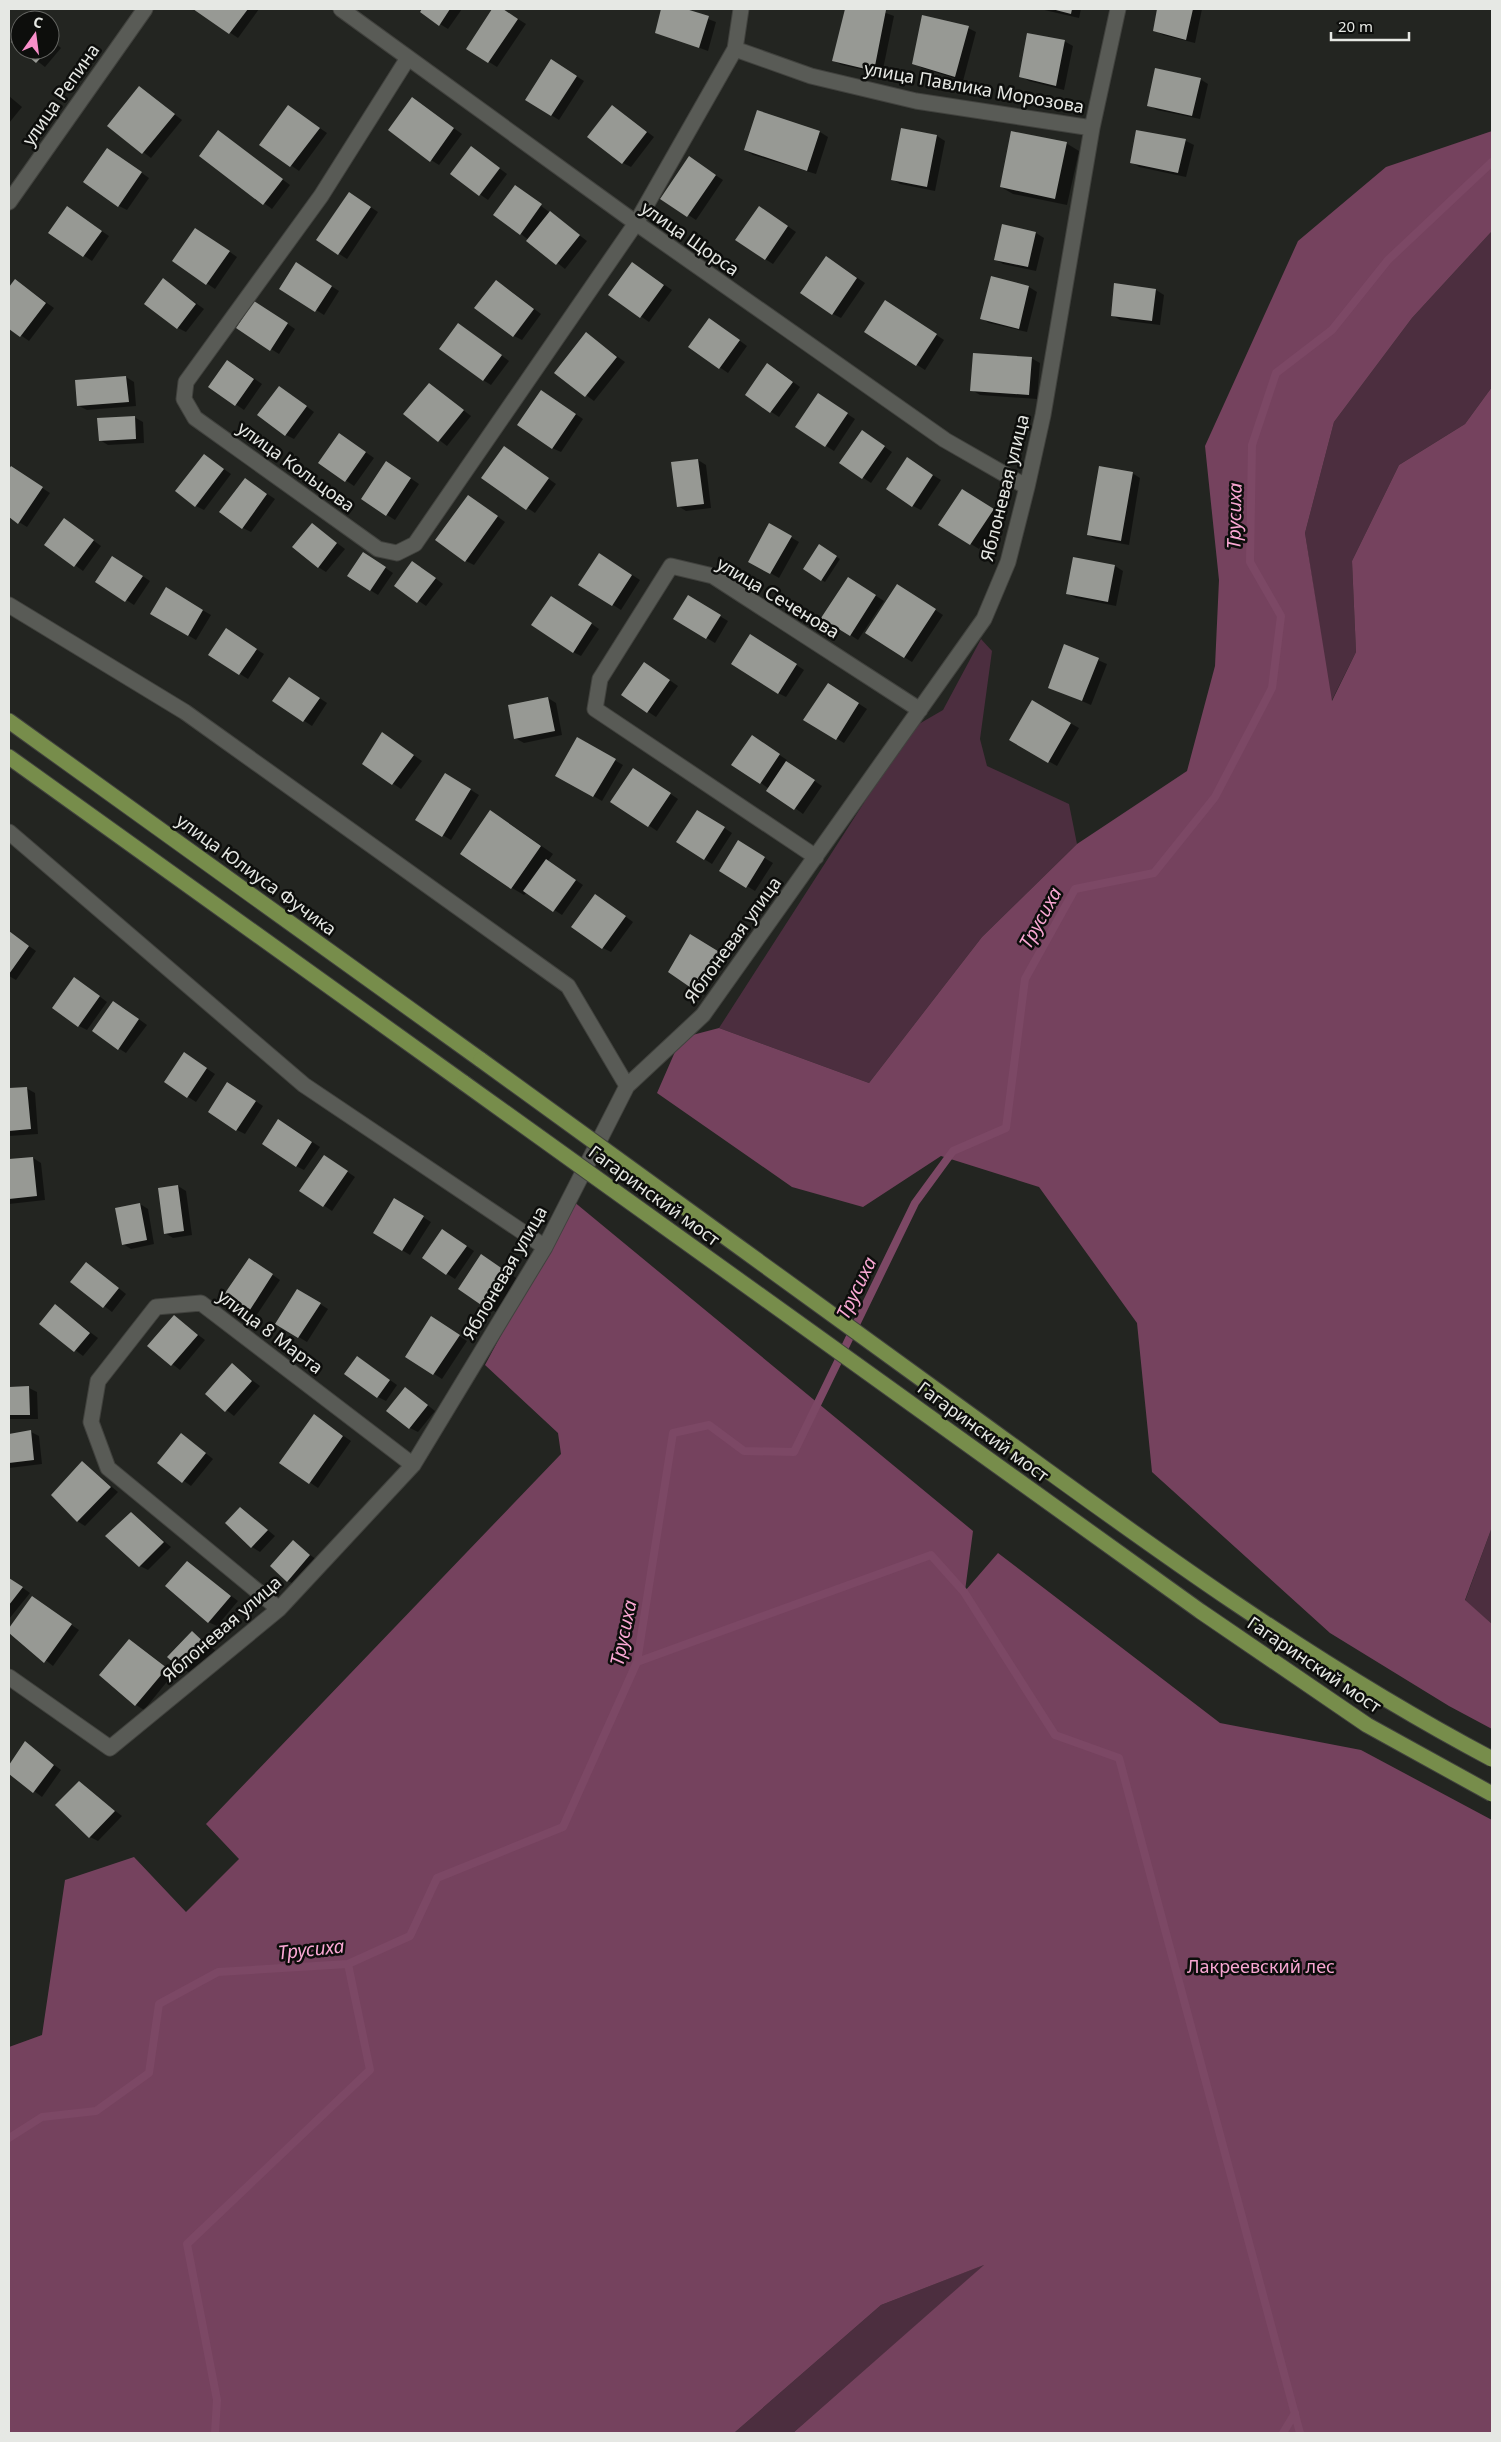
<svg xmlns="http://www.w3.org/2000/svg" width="1501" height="2442" font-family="'Noto Sans',sans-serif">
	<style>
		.green { fill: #4c2e3f }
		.forest { fill: #75425e }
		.shadow { fill: #0007 }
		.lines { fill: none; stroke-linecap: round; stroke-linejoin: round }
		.stream { stroke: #7c4865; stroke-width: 8 }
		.building { fill: #979994 }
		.minor-casing { stroke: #41423e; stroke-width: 17 }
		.major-casing { stroke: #41423e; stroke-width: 17 }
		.minor { stroke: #595b56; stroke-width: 15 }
		.major { stroke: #778d4b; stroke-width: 15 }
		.major-bridge-casing { stroke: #41423e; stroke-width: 17; stroke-linecap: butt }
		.major-bridge { stroke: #778d4b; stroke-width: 15 }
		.labels { text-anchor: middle; stroke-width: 5; stroke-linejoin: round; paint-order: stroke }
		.street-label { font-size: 18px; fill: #e6e8e4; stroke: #0d0e0c }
		.park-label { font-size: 18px; fill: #f8a6d2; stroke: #0d0e0c }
		.water-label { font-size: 19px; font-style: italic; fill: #faa8d4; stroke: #0d0e0c }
	</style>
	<rect width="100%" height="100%" fill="#232521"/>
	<path class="green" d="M1492,231V387L1465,424L1399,465L1352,561L1356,652L1331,702L1305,533L1334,422L1412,318Z
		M981,639L992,651L980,739L987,766L1069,804L1077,844L982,937L869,1083L719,1028L912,728L943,710Z
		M1492,1527V1624L1465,1601Z
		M986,2264L793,2433H734L881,2305Z"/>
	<path class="forest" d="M1492,131V231L1412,318L1334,422L1305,533L1332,701L1356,652L1352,561L1399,465L1465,424L1492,387V1527L1465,1600L1492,1624V1729L1449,1706L1330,1633L1152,1472L1137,1323L1039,1187L941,1156L863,1207L792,1187L657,1093L681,1038L719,1028L869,1083L982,937L1077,844L1187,771L1215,666L1219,580L1205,446L1298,241L1386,167Z
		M573,1201L973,1531L965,1591L998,1553L1220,1723L1361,1750L1492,1820V2433H793L984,2265L881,2305L734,2433H9V2047L42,2035L65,1880L134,1857L186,1912L239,1859L206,1824L561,1454L558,1433L485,1365Z"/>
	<path class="shadow" d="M195,9H259L238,38Z
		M424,9H462L448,29L421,12Z
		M494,9H502L526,24L497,67L467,48Z
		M663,9H681L716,22L708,51L657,32Z
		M846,9H875L894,16L882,74L842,65L834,61Z
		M1040,9H1081L1079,18Z
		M1158,9H1202L1195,43L1163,35L1154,30Z
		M968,28L976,32L963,81L922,68L914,63Z
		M50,38L61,48L45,67L23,50H50Z
		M1064,41L1073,46L1064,90L1029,81L1021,76Z
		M560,66L584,81L559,120L551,115Z
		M1200,79L1208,84L1200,119L1157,110L1149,105Z
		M140,88L182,120L151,158L109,126Z
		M9,96L22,107L9,123Z
		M420,104L462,134L439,165L431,160Z
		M613,106L654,137L631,167L623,163Z
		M289,107L327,133L299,171L261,144Z
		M757,112L820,132L828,137L816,174L753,155L745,150Z
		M902,129L937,136L945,141L935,191L900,184L892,179Z
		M219,132L290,185L272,209L200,156Z
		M1137,132L1186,141L1194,145L1186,177L1139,167L1131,162Z
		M1066,143L1079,151L1067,205L1013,194L1001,187Z
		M479,153L507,174L488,200L451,174Z
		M116,155L149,178L127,210L119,206Z
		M697,163L723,180L696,220L662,198Z
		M523,192L587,241L565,269L521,234Z
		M357,198L378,212L347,259L318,240Z
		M767,212L796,232L773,264L765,259Z
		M75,213L109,236L92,261L50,233Z
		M1003,225L1036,233L1044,238L1036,271L1003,264L995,259Z
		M204,234L237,257L215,289L174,261Z
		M834,262L865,283L841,318L833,314Z
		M640,268L672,290L649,322L610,295Z
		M304,269L339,291L324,315L281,288Z
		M992,278L1029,287L1037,292L1027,332L989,323L981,318Z
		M15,280L54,308L29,341L9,327V289Z
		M164,280L204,309L186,332L178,328Z
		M504,286L541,314L522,340L514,336Z
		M1156,290L1164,295L1160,325L1120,320L1112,315Z
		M893,306L944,340L925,370L866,332Z
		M263,307L295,329L279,354L271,349Z
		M717,324L747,346L728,373L690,347Z
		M466,329L509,361L491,385L483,380Z
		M586,334L625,362L594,401L556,373Z
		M1031,358L1040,363L1037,399L980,395L972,390Z
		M236,366L262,384L244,410L210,387Z
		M776,369L800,387L779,417L746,395Z
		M126,377L134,382L136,406L87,410L79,406L76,381Z
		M429,384L471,416L447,446L405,414Z
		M287,392L314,412L294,439L286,435Z
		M549,396L583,419L561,452L552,448Z
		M826,400L855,419L834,451L797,427Z
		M134,417L143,422L144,443L108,445L100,440Z
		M870,437L892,452L871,483L841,463Z
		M347,439L374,458L354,486L319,462Z
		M512,453L556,484L535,513L483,478Z
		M204,455L231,474L204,510L196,506Z
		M698,460L706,465L711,508L686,511L678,506Z
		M915,464L941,480L921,510L913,506Z
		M394,467L419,484L395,520L387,515Z
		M11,468L50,493L27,527L9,516V471Z
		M1132,473L1140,478L1129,545L1096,539L1088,535Z
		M245,479L275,499L251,532L243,528Z
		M970,495L1001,515L979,549L940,525Z
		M476,501L505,522L474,565L466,561Z
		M312,524L345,549L326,572L318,567Z
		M72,525L101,546L83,571L46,544Z
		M770,525L799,542L779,578L749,561Z
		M819,546L840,559L825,582L804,569Z
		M372,559L393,573L378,595L370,590Z
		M608,559L640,580L621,610L580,584Z
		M1074,559L1115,566L1123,571L1116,606L1076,598L1068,594Z
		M121,562L150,581L134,605L97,581Z
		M421,567L443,584L426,606L396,585Z
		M856,583L884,601L858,640L823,617Z
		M166,589L211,615L196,640L152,614Z
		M906,591L943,615L912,662L904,657Z
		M688,597L728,621L715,643L675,619Z
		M560,602L599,629L581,656L573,652Z
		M234,635L264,654L248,679L210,655Z
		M759,640L804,670L786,697L778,693Z
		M1065,646L1107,664L1091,705L1049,687Z
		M652,668L678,686L656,717L623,695Z
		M297,683L327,703L312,726L274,701Z
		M836,689L867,709L844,743L805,719Z
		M548,698L556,703L562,735L524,743L515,738Z
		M1033,702L1079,728L1057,766L1011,740Z
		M391,739L422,761L401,789L364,764Z
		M578,739L623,765L602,801L557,775Z
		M760,742L787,760L786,762L822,786L803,814L761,783Z
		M445,774L479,795L451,840L417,820Z
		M641,774L678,799L657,831L612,801Z
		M706,816L732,833L712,864L704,859Z
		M503,819L553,854L548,861L583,885L562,915L527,892L524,895L512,888L461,853Z
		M738,842L773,863L755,891L721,870Z
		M603,900L633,922L611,952L603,948Z
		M9,932L36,951L16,980L9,976Z
		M690,936L728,958L705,995L697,991Z
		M82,983L107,1002L87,1030L79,1026Z
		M122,1007L147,1025L126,1053L118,1048Z
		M192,1059L215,1074L196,1102L165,1082Z
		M26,1088L35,1093L38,1134L9,1136V1090Z
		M236,1088L263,1106L245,1134L237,1130Z
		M287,1125L320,1147L304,1170L296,1166Z
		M33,1158L41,1163L45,1200L9,1204V1160Z
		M333,1162L355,1177L332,1211L301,1190Z
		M178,1186L186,1191L192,1235L173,1238L165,1233Z
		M395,1200L431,1222L410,1255L374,1233Z
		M140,1204L148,1209L154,1244L131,1249L123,1244Z
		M450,1235L474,1251L455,1279L423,1258Z
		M489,1261L518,1279L496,1312L488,1308Z
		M87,1263L126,1294L112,1312L72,1281Z
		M257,1264L280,1280L256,1316L248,1312Z
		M298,1290L328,1309L307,1342L277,1324Z
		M55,1306L98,1338L83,1356L41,1324Z
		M174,1317L205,1340L180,1370L149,1346Z
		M439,1323L467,1341L442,1379L406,1356Z
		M358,1357L397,1385L386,1401L378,1397Z
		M232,1365L260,1386L234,1416L206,1394Z
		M9,1388H29L37,1392L38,1419H9Z
		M406,1388L435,1411L418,1432L410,1428Z
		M322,1421L351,1441L318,1488L280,1462Z
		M31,1432L39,1436L42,1464L9,1468V1435Z
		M189,1440L213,1459L191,1486L159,1463Z
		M82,1462L118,1492L85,1526L77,1521Z
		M241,1508L275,1536L260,1552L252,1547L227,1523Z
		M131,1513L171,1547L148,1570L140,1566Z
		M293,1542L317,1560L296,1585L288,1581Z
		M188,1563L238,1601L217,1626L208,1622Z
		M9,1578L30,1593L9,1619Z
		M32,1598L79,1630L53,1666L9,1631Z
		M192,1632L216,1651L193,1676L169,1657Z
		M137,1645L174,1673L144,1710L136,1705Z
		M25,1743L61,1770L42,1797L9,1772V1767Z
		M79,1783L122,1816L98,1841L90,1837L57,1805Z"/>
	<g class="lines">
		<path class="stream" d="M637,1662L931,1555L964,1592L1055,1735L1119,1758L1300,2433
			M9,2138L42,2117L96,2111L149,2073L159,2004L218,1972L348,1964L410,1936L437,1878L563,1827L637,1662L673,1433L709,1425L744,1451L794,1452L915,1203L953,1151L1006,1128L1025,979L1075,889L1154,873L1215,797L1272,688L1281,616L1250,562L1252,445L1276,373L1332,330L1388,260L1492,162
			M215,2433L217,2400L187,2244L370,2070L348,1964
			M1283,2433L1295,2413"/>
	</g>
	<path class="building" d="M193,9H248L229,34Z
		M422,9H450L439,26L420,12Z
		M492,9H503L518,19L488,63L466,49Z
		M661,9H686L709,16L699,48L655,33Z
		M845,9L886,10L874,71L832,61Z
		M1052,9H1072L1071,14Z
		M1157,9H1193L1186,40L1153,31Z
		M922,15L969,26L955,77L912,64Z
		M20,31V49L11,42Z
		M1027,33L1065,40L1056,86L1019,77Z
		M21,50H48L36,63Z
		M551,59L577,76L551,116L525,100Z
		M1155,68L1201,78L1192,116L1147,106Z
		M139,86L175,114L142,154L107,126Z
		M412,97L454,128L430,162L388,130Z
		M288,105L320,128L290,167L259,145Z
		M612,105L647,132L622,164L587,137Z
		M757,110L820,131L807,171L744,150Z
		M901,128L937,135L927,187L891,180Z
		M218,130L283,179L263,205L199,156Z
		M1136,130L1186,139L1178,173L1130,163Z
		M1011,131L1067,142L1055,199L1000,187Z
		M471,146L500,168L479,196L450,174Z
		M107,148L142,172L118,207L83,182Z
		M689,156L716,175L687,217L660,199Z
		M515,185L542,204L520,235L493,215Z
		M349,192L371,207L338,255L316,240Z
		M67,206L102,231L83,257L48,233Z
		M759,206L788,226L765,260L735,240Z
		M550,211L580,235L556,265L526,241Z
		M1002,224L1036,232L1028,267L994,260Z
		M195,228L230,251L206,285L172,261Z
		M826,256L857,278L832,315L800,293Z
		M296,262L332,286L315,312L279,289Z
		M632,262L664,285L640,318L608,295Z
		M991,276L1029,286L1019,329L980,319Z
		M163,278L196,304L177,329L144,304Z
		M15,279L46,303L20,337L9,329V287Z
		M496,280L534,309L513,337L474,308Z
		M1114,283L1156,289L1152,321L1111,316Z
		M885,300L937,334L916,366L864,332Z
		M254,301L288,323L270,351L236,328Z
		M709,318L740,340L719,369L688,347Z
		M458,323L502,355L483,381L439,349Z
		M586,332L617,357L585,397L554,373Z
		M973,353L1032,357L1029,395L970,391Z
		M227,360L254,379L235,406L208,387Z
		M767,363L793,382L770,413L745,395Z
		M126,376L129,402L77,406L75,380Z
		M429,383L464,410L438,442L403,414Z
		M279,386L307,406L285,436L257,415Z
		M541,390L576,414L552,449L517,425Z
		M818,393L848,413L825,447L795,427Z
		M135,416L136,439L99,441L97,418Z
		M862,430L885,446L862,479L839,463Z
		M339,433L366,452L345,482L318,463Z
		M504,446L549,478L526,510L481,478Z
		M204,454L224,469L195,507L175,491Z
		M907,457L933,475L912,507L886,489Z
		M698,459L704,504L677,507L671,462Z
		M386,461L411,478L386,516L361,499Z
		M11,466L43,487L18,524L9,517V469Z
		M1099,466L1133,472L1121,541L1087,535Z
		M245,478L267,494L242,529L219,512Z
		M962,489L994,509L970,545L938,525Z
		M468,495L498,516L465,562L435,540Z
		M64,518L94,540L74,567L44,545Z
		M312,523L337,543L318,568L292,547Z
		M769,523L792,536L770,574L748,562Z
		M819,544L837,556L821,581L803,569Z
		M363,552L386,567L370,591L347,576Z
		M599,553L632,575L612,606L578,585Z
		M112,556L143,576L125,602L95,582Z
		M1073,557L1115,565L1108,602L1066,594Z
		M412,561L436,578L417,603L394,586Z
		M848,577L876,595L850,636L821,618Z
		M897,584L936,609L904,658L865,633Z
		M166,587L203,610L188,636L150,614Z
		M688,595L721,615L706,639L673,619Z
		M551,596L592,623L573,653L531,625Z
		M226,628L257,649L239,675L208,655Z
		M750,634L797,664L778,694L731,664Z
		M1064,644L1099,658L1082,701L1048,688Z
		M644,662L670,680L647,713L621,695Z
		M289,677L320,698L303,722L272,701Z
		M828,683L859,703L836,740L803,720Z
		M548,697L555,731L514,739L508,705Z
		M1032,700L1071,723L1048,763L1009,740Z
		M382,732L414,755L392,785L362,764Z
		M752,735L780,754L760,784L731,765Z
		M577,737L616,759L593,797L555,776Z
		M786,761L815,780L794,810L766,791Z
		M633,768L671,793L648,827L610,802Z
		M445,773L471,789L442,837L415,820Z
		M490,810L541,846L511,889L460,854Z
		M697,810L725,827L704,860L676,842Z
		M738,840L765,857L746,888L719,871Z
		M546,859L576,880L553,912L523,891Z
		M595,894L626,916L602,949L571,927Z
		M9,931L29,946L9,974Z
		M690,934L721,953L697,992L668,972Z
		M74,977L100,996L78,1027L52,1008Z
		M113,1001L139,1019L118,1050L92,1031Z
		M184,1052L207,1068L187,1098L164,1082Z
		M227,1082L256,1101L236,1131L208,1112Z
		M27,1087L31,1129L9,1131V1088Z
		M278,1119L312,1142L296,1167L262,1144Z
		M324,1155L348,1171L323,1207L299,1191Z
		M33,1157L37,1196L9,1199V1159Z
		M178,1185L184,1231L164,1234L158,1188Z
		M394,1198L424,1216L402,1251L373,1233Z
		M140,1203L147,1240L122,1245L115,1208Z
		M442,1229L467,1246L446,1275L422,1258Z
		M481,1254L510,1274L487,1309L458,1289Z
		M249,1258L273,1274L248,1313L223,1296Z
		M86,1262L119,1288L103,1308L70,1282Z
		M297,1289L321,1303L298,1338L275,1324Z
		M55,1304L90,1333L74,1352L39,1324Z
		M174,1315L198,1335L171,1366L147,1346Z
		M431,1316L460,1335L433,1375L405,1357Z
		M357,1356L390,1380L377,1398L344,1374Z
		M232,1363L252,1381L225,1412L205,1394Z
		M29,1386L30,1415H9V1387Z
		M405,1387L428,1405L409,1429L386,1411Z
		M314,1414L343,1436L309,1484L279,1463Z
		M31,1430L34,1460L9,1463V1434Z
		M181,1433L206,1453L182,1483L157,1463Z
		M82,1461L111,1487L77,1522L51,1495Z
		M240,1507L268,1530L251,1548L225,1523Z
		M131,1512L164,1542L139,1567L105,1536Z
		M293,1540L310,1555L287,1582L270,1566Z
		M187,1561L231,1596L208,1623L165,1586Z
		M9,1578L23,1587L9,1605Z
		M32,1596L72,1624L44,1663L9,1633V1628Z
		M192,1631L208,1646L184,1672L167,1657Z
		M129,1639L167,1668L135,1706L99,1675Z
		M25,1741L54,1765L33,1793L9,1774V1765Z
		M79,1781L115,1811L89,1838L55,1805Z"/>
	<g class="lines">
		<defs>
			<path id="minor" d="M341,9L636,223L945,440L1027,487
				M735,49L811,76L916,101L1092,128
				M408,58L321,196L186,382L184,399L195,418L378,549L397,553L415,544L636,223L735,49L741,9
				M9,202L145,9
				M9,605L185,712L568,986L627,1086
				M9,832L304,1085L545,1247
				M816,857L595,709L600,679L671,566L713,576L920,710
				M279,1609L108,1468L91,1422L98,1381L156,1307L201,1303L413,1465
				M9,1677L110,1748L279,1609L413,1465L545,1247L627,1086L703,1015L984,619L1008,562L1027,487L1043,415L1092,128L1118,9"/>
			<path id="major" d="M9,721L481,1060
				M9,757L464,1083"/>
		</defs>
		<use href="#minor" class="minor-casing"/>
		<use href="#major" class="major-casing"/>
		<use href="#minor" class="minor"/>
		<use href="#major" class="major"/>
		<defs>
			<path id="major-bridge" d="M481,1060C649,1182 818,1304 986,1426C1149,1545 1314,1665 1492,1759
				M464,1083L1200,1611L1367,1725L1492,1794"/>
		</defs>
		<use href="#major-bridge" class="major-bridge-casing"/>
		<use href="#major-bridge" class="major-bridge"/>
	</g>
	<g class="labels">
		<g class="street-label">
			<text transform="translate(974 88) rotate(10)" y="6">улица Павлика Морозова</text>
			<text transform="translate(61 95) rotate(-55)" y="6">улица Репина</text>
			<text transform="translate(690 239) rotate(35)" y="6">улица Щорса</text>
			<text transform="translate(296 467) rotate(36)" y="6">улица Кольцова</text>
			<text transform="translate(1005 488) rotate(-76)" y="6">Яблоневая улица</text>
			<text transform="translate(778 598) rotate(31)" y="6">улица Сеченова</text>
			<text transform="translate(256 875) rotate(36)" y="6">улица Юлиуса Фучика</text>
			<text transform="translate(733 940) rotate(-54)" y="6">Яблоневая улица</text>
			<text transform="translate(654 1196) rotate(36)" y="6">Гагаринский мост</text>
			<text transform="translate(505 1273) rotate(-60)" y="6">Яблоневая улица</text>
			<text transform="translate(270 1332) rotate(37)" y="6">улица 8 Марта</text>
			<text transform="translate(983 1432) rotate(36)" y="6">Гагаринский мост</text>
			<text transform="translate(222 1629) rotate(-41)" y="6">Яблоневая улица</text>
			<text transform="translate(1314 1665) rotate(34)" y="6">Гагаринский мост</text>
		</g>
		<g class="park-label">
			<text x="1261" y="1973">Лакреевский лес</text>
		</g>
		<g class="water-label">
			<text transform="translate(1234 516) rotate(-89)" y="7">Трусиха</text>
			<text transform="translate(1040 918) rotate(-61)" y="7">Трусиха</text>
			<text transform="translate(856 1288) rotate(-64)" y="7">Трусиха</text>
			<text transform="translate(623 1633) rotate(-78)" y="7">Трусиха</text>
			<text transform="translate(311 1949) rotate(-6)" y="7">Трусиха</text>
		</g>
	</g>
	<rect width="1501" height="2442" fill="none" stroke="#e6e8e4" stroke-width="20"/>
	<g transform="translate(35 35) rotate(14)"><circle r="24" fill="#0d0e0c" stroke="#646562"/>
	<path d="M0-4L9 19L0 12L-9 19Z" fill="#f98fca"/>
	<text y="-8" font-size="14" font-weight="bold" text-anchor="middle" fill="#e6e8e4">С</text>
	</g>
	<path d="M1331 32v8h78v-8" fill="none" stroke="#e6e8e4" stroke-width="2.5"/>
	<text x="1338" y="32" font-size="15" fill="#e6e8e4" stroke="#0d0e0c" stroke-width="4" paint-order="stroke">20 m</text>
</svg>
